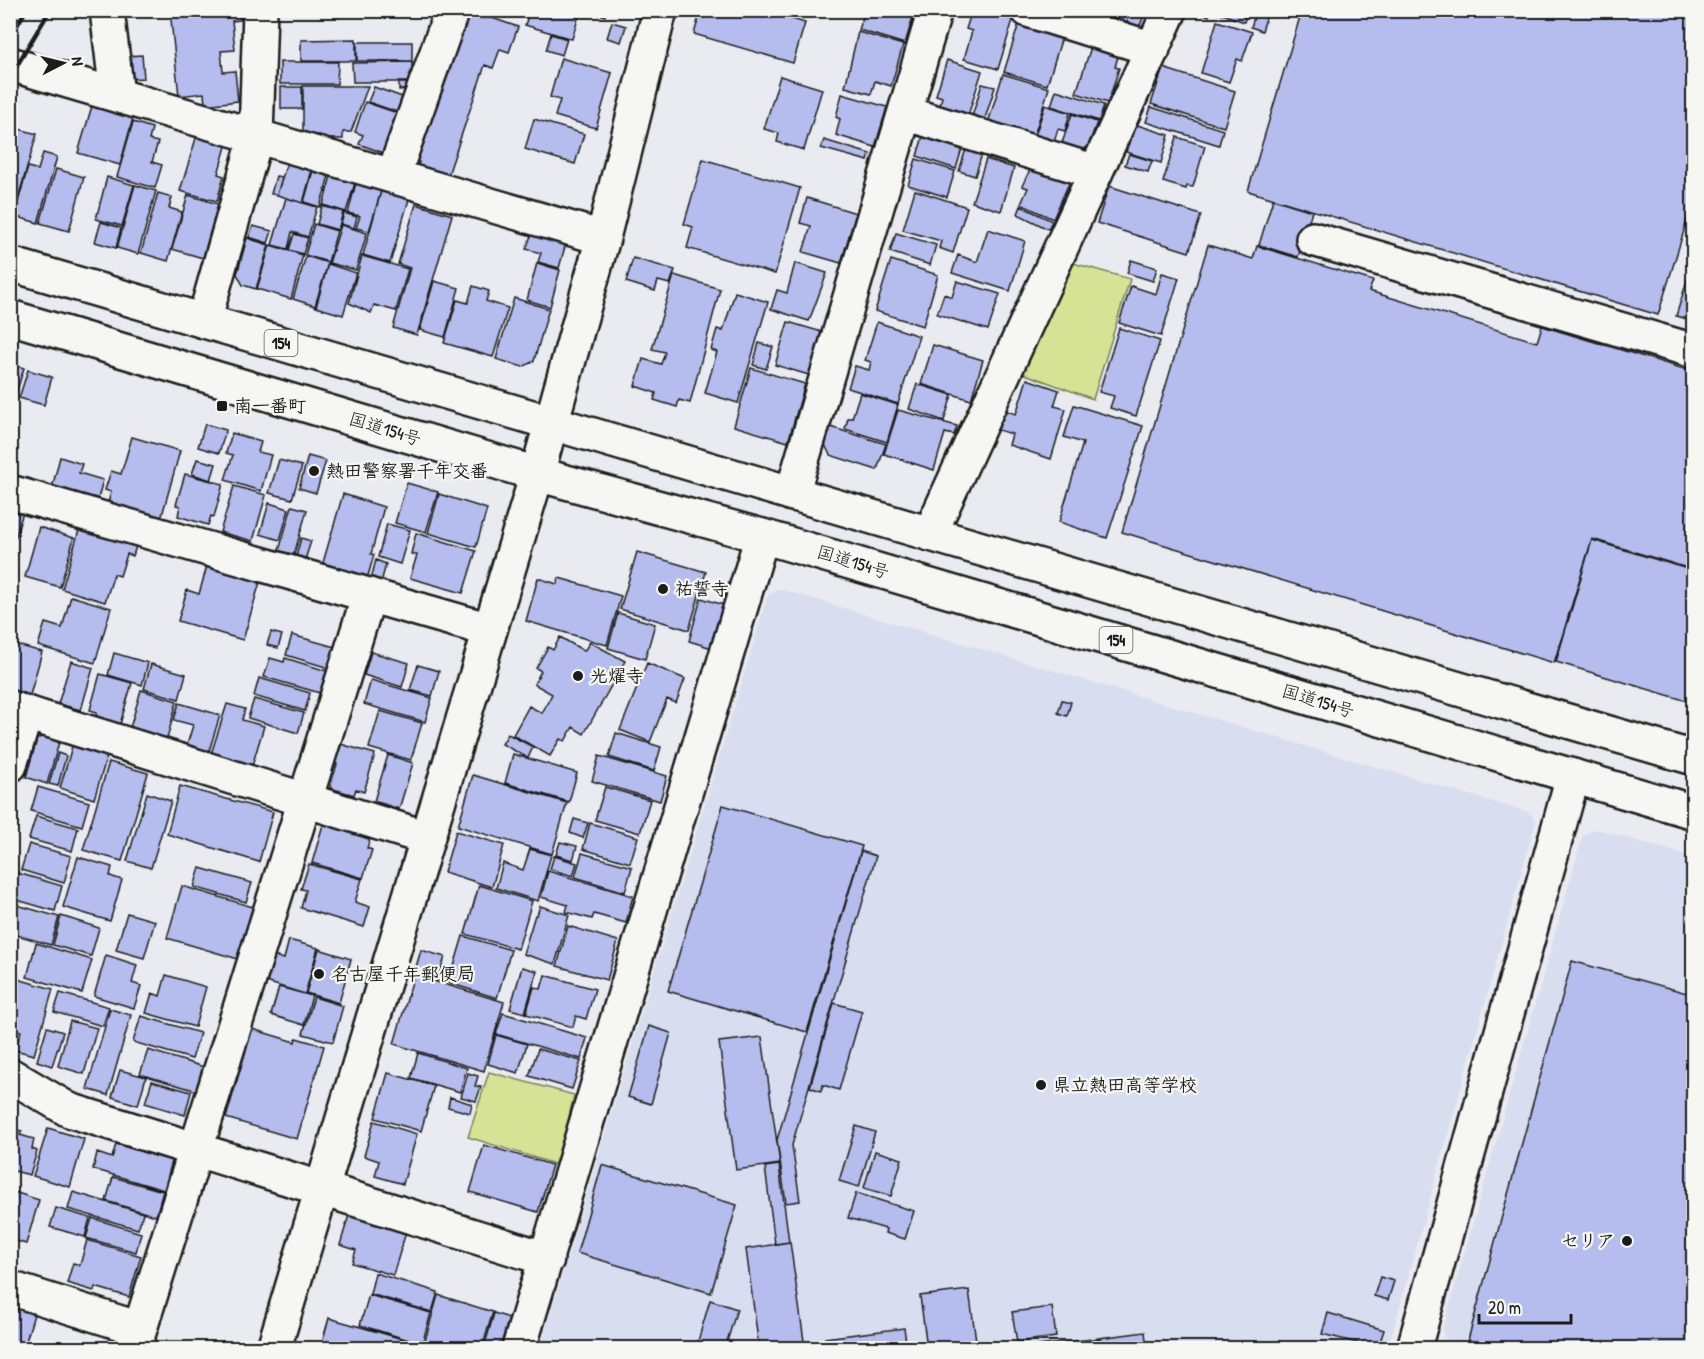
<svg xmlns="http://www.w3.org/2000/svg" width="1704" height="1359" font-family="'Patrick Hand','Klee One',sans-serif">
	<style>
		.built { fill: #d9ddf0 }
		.green { fill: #d6e294; stroke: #797f58; stroke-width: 1.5 }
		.building { fill: #b4bdee; stroke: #1c1c1c; stroke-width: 1.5 }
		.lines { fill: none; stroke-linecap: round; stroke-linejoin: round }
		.minor-casing { stroke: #1c1c1c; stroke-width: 38 }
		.highway-casing { stroke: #1c1c1c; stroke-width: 38 }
		.minor { stroke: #f6f6f2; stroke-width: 33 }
		.highway { stroke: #f6f6f2; stroke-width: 33 }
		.rail { stroke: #1c1c1c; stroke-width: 4.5 }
		.poi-dot { fill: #1c1c1c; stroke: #f6f6f2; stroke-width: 2 }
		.labels { text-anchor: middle; stroke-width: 4.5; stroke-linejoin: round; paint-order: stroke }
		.shield { fill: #f6f6f2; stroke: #5d5d5c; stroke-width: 1.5 }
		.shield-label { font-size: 16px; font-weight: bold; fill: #1c1c1c }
		.poi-label { font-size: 18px; font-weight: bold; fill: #1c1c1c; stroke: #f6f6f2; text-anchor: start }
		.street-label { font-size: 18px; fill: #1c1c1c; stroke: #f6f6f2 }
	</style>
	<rect width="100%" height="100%" fill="#e9ebf1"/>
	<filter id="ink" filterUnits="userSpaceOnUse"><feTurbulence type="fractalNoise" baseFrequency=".0167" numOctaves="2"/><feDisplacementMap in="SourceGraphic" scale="12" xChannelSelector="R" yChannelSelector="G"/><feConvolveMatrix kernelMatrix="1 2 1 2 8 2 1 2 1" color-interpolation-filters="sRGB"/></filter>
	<g filter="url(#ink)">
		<path class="built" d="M780,589L1530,813L1536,821L1388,1348H540L768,595Z
			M1596,829L1693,857V1348H1454L1450,1347L1442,1332L1583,835Z"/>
		<path class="green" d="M1073,263L1130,279L1093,399L1017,371Z
			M489,1072L574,1095L558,1165L468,1137Z"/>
		<path class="building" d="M170,10H239L240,20L232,21L235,50L221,51L223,72L235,71L238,101L205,105L204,93L179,96Z
			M530,10L580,12L572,39L525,25Z
			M586,10H606L605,16Z
			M701,10H763L805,23L793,63L694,34Z
			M865,10H915L905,44L859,30Z
			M972,10H983L1013,20L998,69L964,59L972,31L966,29Z
			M1103,10H1146L1137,33L1099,21Z
			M1190,10H1211L1209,16Z
			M1212,10H1248L1244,22Z
			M1302,10H1694V198L1658,315L1248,191Z
			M1256,11L1267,15L1262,31L1251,27Z
			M462,17L492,18L518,27L509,52L500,49L493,68L485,65L447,178L417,168L419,162L412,160Z
			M1020,20L1063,34L1047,85L1004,72Z
			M1217,21L1252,32L1242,61L1237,59L1229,82L1201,73Z
			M612,22L626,26L621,42L607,38Z
			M858,32L903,45L891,86L875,81L871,94L845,87Z
			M551,34L567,39L562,55L546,50Z
			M356,39V61H301V40Z
			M357,42H412V61H357Z
			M1092,44L1119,53L1115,67L1119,68L1108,103L1076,93Z
			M142,55L144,78L130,79L127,56Z
			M561,58L612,73L596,128L555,116L560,100L550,97Z
			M947,60L982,71L966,122L938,112L942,97L936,95Z
			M280,62H338L337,84H280Z
			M412,62V82H353L352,63Z
			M1163,68L1235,91L1224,127L1151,104Z
			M1003,74L1049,88L1032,142L988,123Z
			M780,76L822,89L804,150L777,142L779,133L764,129Z
			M399,83H412V89L399,90Z
			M982,84L995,87L982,128L970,123Z
			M303,86H368L351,132H343V139H320V135H303Z
			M281,87H302V109H281Z
			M374,87L408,99L403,114L368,102Z
			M1056,90L1104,105L1099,121L1051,106Z
			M842,94L887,107L875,147L836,135L840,119L836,117Z
			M365,102L403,115L389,155L359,144L363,135L355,132Z
			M1045,105L1070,113L1065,131L1058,129L1053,145L1034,139Z
			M92,106L133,118L120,165L78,153Z
			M1151,107L1223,130L1219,145L1146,122Z
			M1072,114L1097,122L1088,147L1078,151L1061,146Z
			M534,119L584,134L575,164L525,149Z
			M133,122L152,128L149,140L158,142L152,162L162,165L155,188L117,177Z
			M1134,124L1169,135L1161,163L1126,152Z
			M19,129L37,134L13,215H10V139L16,140Z
			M924,133L963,145L956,169L917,156Z
			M197,135L227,143L218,174L224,176L217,201L180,191Z
			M1177,137L1205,146L1193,187L1187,186L1186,189L1163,182Z
			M824,140L870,154L868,161L821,148Z
			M966,149L982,154L975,176L959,171Z
			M43,153L57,157L38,223L14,216L28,167L38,170Z
			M1129,154L1152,161L1148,172L1125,165Z
			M288,159L313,166L303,203L277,195Z
			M703,159L800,188L775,274L687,248L693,227L684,224Z
			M916,159L955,171L947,197L908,185Z
			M986,159L1014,168L1001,211L972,202Z
			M1032,166L1069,183L1053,219L1021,204L1028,188L1022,186Z
			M314,167L330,172L320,207L304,202Z
			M56,169L84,177L69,231L40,223Z
			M276,176L282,177L277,195L271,194Z
			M331,176L355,183L346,212L323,205Z
			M107,177L134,185L122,226L96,219Z
			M356,183L381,191L369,231L356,228L360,216L348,213Z
			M135,185L156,191L138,254L117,248Z
			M1109,186L1201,215L1189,252L1097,223Z
			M382,188L410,196L390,263L363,255Z
			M915,190L967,207L953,253L939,248L941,241L903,230Z
			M158,193L172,197L169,208L182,212L168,261L141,253Z
			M188,195L218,204L203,258L172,249Z
			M286,198L317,207L308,237L292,232L288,249L272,245Z
			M807,198L856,213L841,263L803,252L811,226L800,223Z
			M1273,199L1312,211L1298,257L1259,245Z
			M416,204L452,215L417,335L393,328L410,268L398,264Z
			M322,206L343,212L338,230L317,224Z
			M1021,206L1052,221L1048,229L1018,214Z
			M344,213L357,217L354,228L341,224Z
			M101,222L121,228L116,248L95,242Z
			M314,224L337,231L328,262L305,255Z
			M341,225L367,233L356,270L329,263Z
			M253,226L272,231L268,243L249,237Z
			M988,229L1025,241L1010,291L952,273L958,255L977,262Z
			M532,233L566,243L559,268L538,262L541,253L526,249Z
			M896,233L936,245L930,265L890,252Z
			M294,234L308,238L303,254L289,250Z
			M247,238L269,245L256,289L243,285L237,274Z
			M270,245L303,255L291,299L257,289Z
			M1208,245L1253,259L1257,246L1373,281L1369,291L1537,342L1542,326L1694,372V570L1592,539L1554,663L1122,532Z
			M306,256L328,263L315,306L293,299Z
			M362,256L408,269L396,311L374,305L371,313L349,303Z
			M633,258L675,270L670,284L658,281L655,291L626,282Z
			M1694,258V321L1676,316Z
			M891,260L938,275L923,326L875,311Z
			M1131,260L1157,268L1153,281L1127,273Z
			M537,263L560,270L550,307L527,300Z
			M795,263L827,273L809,321L771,309L777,290L787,293Z
			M328,264L356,273L343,315L316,307Z
			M1162,273L1179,278L1161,336L1119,323L1131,286L1156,294Z
			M674,275L720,289L690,403L679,400L677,407L654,400L656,393L635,386L643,359L661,364L665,352L652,349Z
			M434,281L459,288L445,337L420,330Z
			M957,281L1000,294L988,330L937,314L944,294L952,297Z
			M473,286L489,291L486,301L508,308L493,357L444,343L457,300L468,303Z
			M735,292L768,302L738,403L705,393L717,352L711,350L717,329L723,331Z
			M514,298L549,309L534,361L523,367L496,359Z
			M788,322L822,332L809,375L775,365Z
			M877,322L919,336L898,404L848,388L855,366L869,370L871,362L865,360Z
			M1119,328L1160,341L1136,416L1110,408L1114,396L1099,392Z
			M759,343L773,347L766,369L753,365Z
			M933,345L983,360L971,400L921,384Z
			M10,364L24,368L10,413Z
			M751,368L805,384L788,442L734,426Z
			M28,370L52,377L44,405L19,398Z
			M1027,379L1059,390L1054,406L1066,409L1051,459L1009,445L1012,434L998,430L1004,410L1016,414Z
			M917,384L952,395L944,421L909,409Z
			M860,393L898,405L887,442L845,429L848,418H852Z
			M1074,405L1143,426L1107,538L1059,522L1083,443L1064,437Z
			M898,410L957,426L954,435L945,433L934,470L884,454Z
			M205,424L226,430L219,453L198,447Z
			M827,426L886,444L877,470L830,455L823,441Z
			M232,433L261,442L258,452L271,455L261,491L225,480L233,455L226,453Z
			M132,437L180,451L161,519L108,503L111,492L105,490L111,471L121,474Z
			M308,456L326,461L316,493L299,488Z
			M60,457L82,464L79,473L103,480L97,502L52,488Z
			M197,459L216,464L211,480L192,474Z
			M279,460L302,466L292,499L269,493Z
			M185,474L223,484L214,517L211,516L208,525L178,516L180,506L176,505Z
			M407,483L438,492L426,532L395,523Z
			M234,486L266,495L253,541L220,532Z
			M343,494L384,507L371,554L374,555L367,579L322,566Z
			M439,494L487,509L476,547L428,533Z
			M269,503L289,509L280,540L260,534Z
			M292,506L307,510L293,558L278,554Z
			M10,509L23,512L12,549L10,548Z
			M387,524L410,530L400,564L378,557Z
			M39,527L74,538L60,587L25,577Z
			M79,530L136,546L133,556L127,554L120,576L114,574L105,602L62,589Z
			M416,533L476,551L463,593L410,578L417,555L411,554Z
			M301,538L311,541L304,563L295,560Z
			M1592,540L1694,571V703L1556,662Z
			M637,552L706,572L689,630L620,609Z
			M376,560L386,564L381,583L371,579Z
			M207,566L260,582L243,640L178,621L187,590L199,594Z
			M538,578L557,584L559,578L621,596L607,645L526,621Z
			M71,596L111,608L95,663L38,646L45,623L62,628Z
			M701,598L724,605L712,648L689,641Z
			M10,613L17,615L13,630H10Z
			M618,613L655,624L645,659L608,648Z
			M271,632L282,635L278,648L267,645Z
			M292,635L335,647L329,668L286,655Z
			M560,637L584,651L590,642L625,661L584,734L573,727L565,741L560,739L550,756L513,735L529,706L542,713L552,694L534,684L541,671L536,668L548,647L553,650Z
			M10,643L42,652L30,695L10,689Z
			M371,652L409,663L402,687L364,675Z
			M114,653L148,663L142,685L108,675Z
			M270,658L284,662L285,658L327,671L320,693L264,677Z
			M71,661L93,668L81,710L58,704Z
			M647,663L685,679L676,703L667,699L650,742L620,730Z
			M151,664L186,674L179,699L144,689Z
			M418,665L439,671L432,696L410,690Z
			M100,674L132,683L120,724L96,717L97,712L90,710Z
			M259,678L310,693L305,711L254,696Z
			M371,680L432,698L425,722L364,704Z
			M141,690L177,701L167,739L130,728Z
			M254,699L304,713L298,733L248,718Z
			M1062,700L1071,702L1067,716L1058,713Z
			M179,703L220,715L209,751L187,745L193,725L174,720Z
			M227,704L245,709L242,720L264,726L252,766L211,754Z
			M380,711L422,723L411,760L369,748Z
			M616,733L661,747L654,771L609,757Z
			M47,734L60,739L47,784L26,777L37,739Z
			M508,734L533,747L528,758L502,744Z
			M73,743L108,753L94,799L60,788Z
			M337,743L375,754L364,792L356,789L354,795L330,788L337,764L331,762Z
			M58,753L66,756L58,786L49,784Z
			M513,754L577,773L569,802L505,783Z
			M388,755L413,763L399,809L374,801Z
			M599,756L667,776L660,801L592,781Z
			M109,762L148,773L122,861L83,850Z
			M473,775L567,803L552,854L458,826Z
			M180,786L273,812L259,862L167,834Z
			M38,787L89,802L82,826L31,811Z
			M605,787L650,800L640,833L595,820Z
			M147,793L171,801L151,868L127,861Z
			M723,805L862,846L807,1032L668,991Z
			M36,816L78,828L72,851L29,839Z
			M574,819L588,823L583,838L570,833Z
			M324,821L371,836L367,848L372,850L363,878L312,863Z
			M590,823L638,837L630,863L583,849Z
			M456,831L504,845L492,887L444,872Z
			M560,842L577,846L573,860L556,855Z
			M29,844L71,856L64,883L21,870Z
			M530,849L551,855L538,901L496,888L503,863L523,870Z
			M861,851L876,856L792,1145L800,1201L786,1203L777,1140Z
			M582,853L632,867L625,892L575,877Z
			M554,856L577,863L573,876L550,869Z
			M78,857L112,867L110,876L122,880L110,921L63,907Z
			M309,864L362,879L355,902L370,907L364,927L301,908L306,890L301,889Z
			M200,868L252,883L246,902L194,887Z
			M11,871L62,886L55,911L10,898Z
			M548,871L633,896L626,923L594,914L592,919L566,912L568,905L541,897Z
			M479,885L532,901L518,949L465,934Z
			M182,886L253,907L238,959L167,938Z
			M17,905L59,917L51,945L10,933Z
			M540,906L569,915L555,964L523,954L535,915H537Z
			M127,913L155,921L144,958L116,950Z
			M61,916L99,928L91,956L53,945Z
			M568,926L618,941L607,980L557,966Z
			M463,936L511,950L497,998L449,983Z
			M289,940L318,948L305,994L266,982L273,956L284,959Z
			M36,943L92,960L82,993L27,977Z
			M319,949L351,959L339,1003L306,993Z
			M421,950L445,957L437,981L414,974Z
			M106,955L137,965L132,983L141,986L134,1008L94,996Z
			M1572,961L1694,995V1348H1499L1468,1340Z
			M522,967L537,971L525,1013L510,1009Z
			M166,975L206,987L195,1027L146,1013L152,993L160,996Z
			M414,975L504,1002L484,1071L394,1044Z
			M545,975L595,989L586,1019L576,1016L573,1027L526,1014L534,987L541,989Z
			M10,977L53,989L34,1055L15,1050L21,1031L10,1029Z
			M279,987L312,996L304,1025L271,1015Z
			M60,993L109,1007L103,1026L54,1012Z
			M314,997L343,1006L333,1042L303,1034Z
			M834,1003L862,1011L839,1090L823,1085L821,1091L810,1087Z
			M110,1009L131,1015L108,1095L87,1089Z
			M503,1013L587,1038L581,1059L496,1034Z
			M141,1016L200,1033L192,1059L133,1042Z
			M70,1021L97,1028L84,1074L58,1066Z
			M649,1026L671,1033L651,1104L628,1097Z
			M47,1027L63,1032L52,1066L37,1061Z
			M252,1029L295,1042L296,1038L324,1046L297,1139L226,1118Z
			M496,1035L527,1044L518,1073L488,1064Z
			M762,1037L780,1164L736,1170L719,1042Z
			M538,1049L581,1061L572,1089L529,1076Z
			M148,1050L204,1067L197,1091L140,1074Z
			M418,1053L467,1068L460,1092L411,1078Z
			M120,1070L146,1077L138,1105L112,1097Z
			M388,1073L434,1086L421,1131L375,1118Z
			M468,1073L478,1076L475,1086L481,1087L476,1101L461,1097Z
			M152,1081L191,1092L185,1115L145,1103Z
			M450,1097L472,1104L470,1113L448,1107Z
			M374,1121L417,1134L403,1184L375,1176L379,1161L364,1156Z
			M856,1126L875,1132L859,1187L839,1181Z
			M10,1128L22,1131L20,1135L34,1139L32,1149L37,1151L30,1175L10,1170Z
			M48,1128L84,1139L70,1187L33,1176Z
			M116,1144L172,1161L164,1190L93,1169L97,1153L112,1158Z
			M484,1145L552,1165L538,1212L470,1192Z
			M875,1151L902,1159L891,1196L864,1188Z
			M602,1165L737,1205L711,1293L577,1253Z
			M779,1165L789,1242L775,1244L765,1167Z
			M113,1177L163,1191L156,1216L106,1201Z
			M11,1191L39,1200L26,1244L10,1239Z
			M73,1192L143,1213L138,1229L68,1209Z
			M856,1193L914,1211L905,1239L885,1233L886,1229L848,1218Z
			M56,1208L90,1218L85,1237L50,1227Z
			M349,1215L406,1232L393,1275L352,1263L356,1250L340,1245Z
			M92,1218L141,1233L136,1252L86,1238Z
			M87,1240L141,1256L129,1297L95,1287L94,1291L67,1283L73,1263L80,1265Z
			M790,1242L805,1348H759L746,1249Z
			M375,1273L438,1292L432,1312L370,1294Z
			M1380,1277L1394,1281L1388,1300L1374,1296Z
			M969,1290L977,1348H927L920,1296Z
			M369,1295L431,1313L422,1344L360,1325Z
			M438,1295L493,1312L482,1348H439L424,1344Z
			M710,1300L737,1309L725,1348H696Z
			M14,1305L35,1311L24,1348H10V1318Z
			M1052,1307L1056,1337L1017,1342L1012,1312Z
			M494,1313L509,1318L500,1348H484Z
			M1328,1313L1384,1330L1378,1348L1322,1334Z
			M329,1318L434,1348H328L321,1346Z
			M904,1328L907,1348H826L825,1338Z
			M1145,1332L1147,1348H1101L1099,1338Z
			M1099,1338L1100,1348H1021Z
			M154,1342L178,1348H152Z"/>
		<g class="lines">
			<defs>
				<path id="minor" d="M107,10L117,95
					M1028,10L1153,49
					M10,64L603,238
					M905,113L1096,172
					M393,176L452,10
					M1313,239L1694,351
					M204,321L256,137L260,10
					M10,492L490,630
					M792,494L935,10
					M930,534L1170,10
					M10,708L427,838
					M10,765L26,713
					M10,1075L69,1110L547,1259
					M10,1288L140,1329
					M134,1348L369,595
					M274,1348L537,474L603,238L660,10
					M519,1348L762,536
					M1414,1348L1573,776"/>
				<path id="highway" d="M10,264L1694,758
					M10,317L537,474L762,536L1694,812"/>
			</defs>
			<use href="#minor" class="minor-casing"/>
			<use href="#highway" class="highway-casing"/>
			<use href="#minor" class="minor"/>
			<use href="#highway" class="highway"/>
			<path class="rail" d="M10,37L26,10
				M10,77L50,10"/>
		</g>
	</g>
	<g class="poi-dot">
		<rect x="216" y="400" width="12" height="12" rx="3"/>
		<circle cx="314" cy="471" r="6"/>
		<circle cx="663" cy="589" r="6"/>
		<circle cx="578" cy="676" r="6"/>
		<circle cx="319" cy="974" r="6"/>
		<circle cx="1041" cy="1085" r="6"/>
		<circle cx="1627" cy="1241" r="6"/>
	</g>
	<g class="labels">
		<g class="shield">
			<rect x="264.5" y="330" width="33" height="26" rx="4.5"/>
			<rect x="1099.5" y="627" width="33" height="26" rx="4.5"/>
		</g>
		<g class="shield-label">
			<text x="281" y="349">154</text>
			<text x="1116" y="646">154</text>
		</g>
		<g class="poi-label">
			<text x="234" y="412">南一番町</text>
			<text x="326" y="477">熱田警察署千年交番</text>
			<text x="675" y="595">祐誓寺</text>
			<text x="590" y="682">光燿寺</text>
			<text x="331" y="980">名古屋千年郵便局</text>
			<text x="1053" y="1091">県立熱田高等学校</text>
			<text x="1615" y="1247" text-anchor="end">セリア</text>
		</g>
		<g class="street-label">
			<text transform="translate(385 429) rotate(17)" y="6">国道154号</text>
			<text transform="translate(853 562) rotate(17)" y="6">国道154号</text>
			<text transform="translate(1318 701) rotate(17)" y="6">国道154号</text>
		</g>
	</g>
	<rect width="1704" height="1359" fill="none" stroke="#f6f6f2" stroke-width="36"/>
	<rect x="18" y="18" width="1668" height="1323" fill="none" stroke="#1c1c1c" stroke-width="2" filter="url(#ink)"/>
	<g transform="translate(63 63) rotate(83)" stroke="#f6f6f2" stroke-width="4.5" paint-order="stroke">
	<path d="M0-4.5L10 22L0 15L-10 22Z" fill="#1c1c1c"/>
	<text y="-9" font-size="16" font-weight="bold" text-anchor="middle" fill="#1c1c1c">N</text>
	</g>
	<path d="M1479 1314v9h92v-9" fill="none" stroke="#1c1c1c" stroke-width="3"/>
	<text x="1488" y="1314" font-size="18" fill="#1c1c1c" stroke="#f6f6f2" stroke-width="4.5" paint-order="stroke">20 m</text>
</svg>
